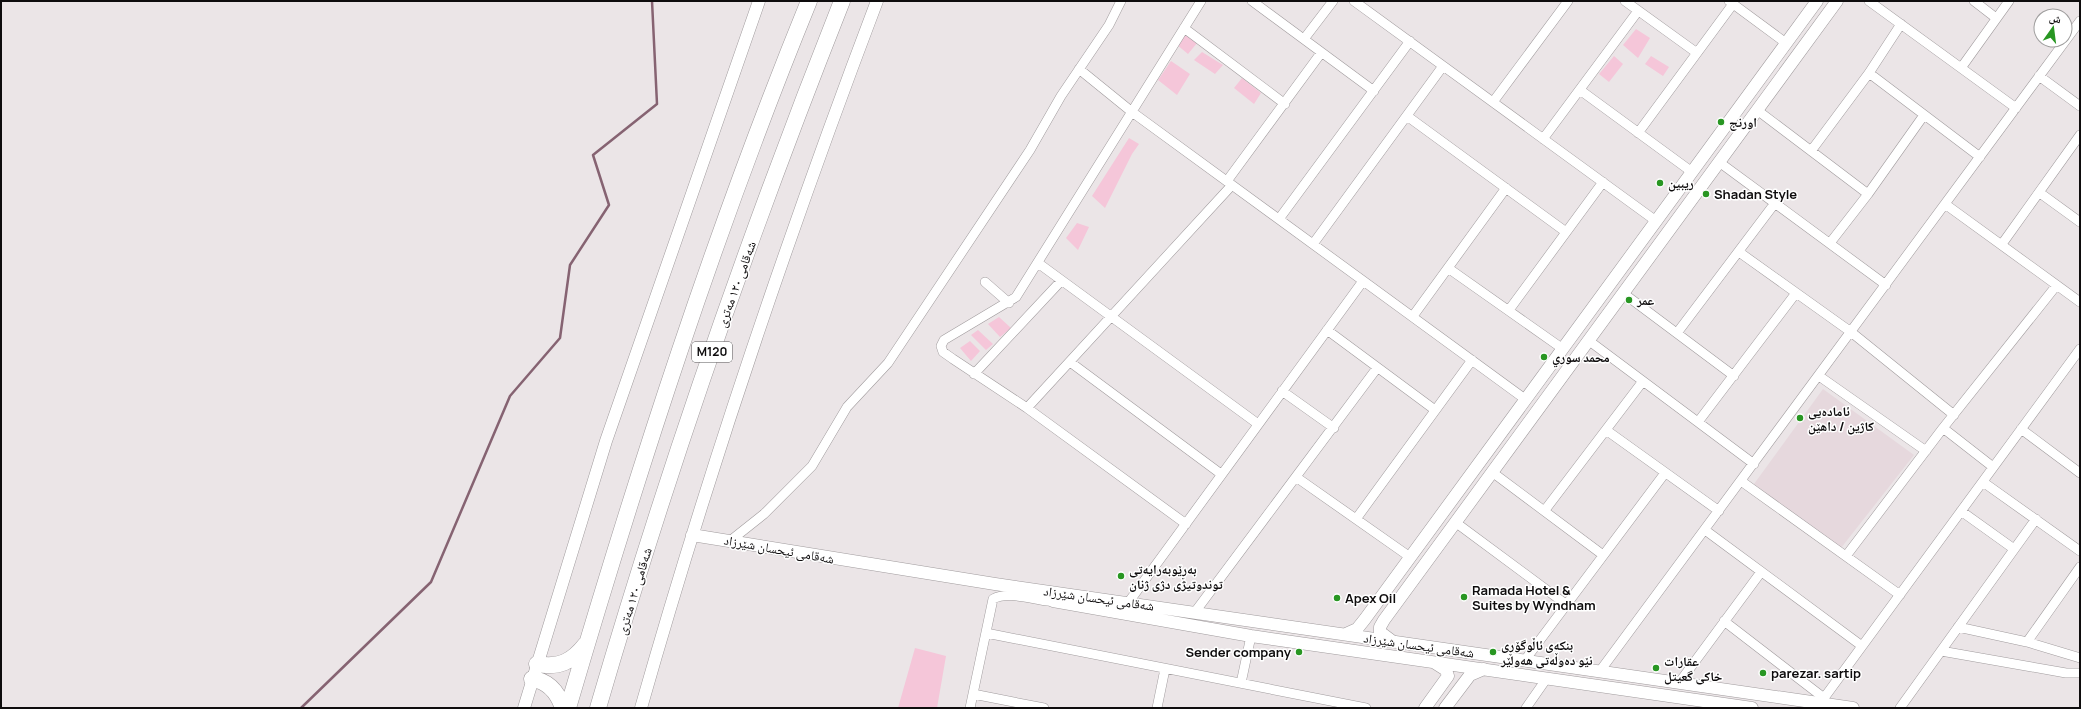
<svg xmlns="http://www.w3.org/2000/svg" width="2081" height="709" font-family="Manrope,'Noto Naskh Arabic',sans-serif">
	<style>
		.built { fill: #e6d8dd }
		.grass { fill: #f5c6d9 }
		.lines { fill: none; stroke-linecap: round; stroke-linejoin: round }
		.stream { stroke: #866372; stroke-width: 2.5 }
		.street-casing { stroke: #a09b9d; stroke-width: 10 }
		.secondary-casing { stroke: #a09b9d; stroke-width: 13 }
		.highway-casing { stroke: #a09b9d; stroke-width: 17 }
		.street { stroke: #fff; stroke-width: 9 }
		.secondary { stroke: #fff; stroke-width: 12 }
		.highway { stroke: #fff; stroke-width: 16 }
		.poi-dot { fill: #289622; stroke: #fff; stroke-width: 1.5 }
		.labels { text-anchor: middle; stroke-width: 3; stroke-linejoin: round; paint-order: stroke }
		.shield { fill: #fff; stroke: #565556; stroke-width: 1 }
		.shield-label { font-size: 12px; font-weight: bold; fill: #0e0c0d }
		.poi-label { font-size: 13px; font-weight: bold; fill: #0e0c0d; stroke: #fff; text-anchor: start }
		.street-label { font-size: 13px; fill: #0e0c0d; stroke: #fff }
	</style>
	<rect width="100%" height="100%" fill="#ebe5e7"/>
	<path class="built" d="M1823,389L1914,455L1841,548L1754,484Z"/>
	<path class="grass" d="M1636,29L1650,38L1638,58L1623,45Z
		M1184,34L1197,43L1188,54L1176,44Z
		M1202,52L1223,65L1215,74L1194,60Z
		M1614,56L1623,64L1609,82L1599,74Z
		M1651,56L1669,67L1663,76L1645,64Z
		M1171,61L1190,74L1177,95L1158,80Z
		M1242,78L1261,93L1254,104L1234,88Z
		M1129,138L1139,144L1132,154L1105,208L1092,196Z
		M1077,223L1089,227L1078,250L1066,238Z
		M999,317L1011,328L1000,337L988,324Z
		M978,330L993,344L986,350L971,335Z
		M970,341L980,351L971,361L960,348Z
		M915,648L946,656L937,708H898Z"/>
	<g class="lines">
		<path class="stream" d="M301,708L431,582L510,396L560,338L570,265L609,205L593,155L657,104L652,1"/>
		<defs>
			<path id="street" d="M1252,1L1374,91
				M1354,1L1656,221
				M1625,1L1697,53
				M1729,1L1786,43
				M1869,1L2016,108
				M1974,1L1996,18
				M1184,28L1285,104
				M1304,39L1333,1
				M1961,68L2009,1
				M1079,69L1132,112L1525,399
				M1869,73L1980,157
				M2039,76L2080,106
				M1580,90L1692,172
				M1493,102L1568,1
				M1757,110L1868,194
				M1407,116L1566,232
				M1638,133L1733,4
				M1543,139L1638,11
				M1811,151L1869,73L1901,24
				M1719,162L1886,285
				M1227,181L1321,53
				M2040,193L2080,222
				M1945,204L2080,302
				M1279,219L1410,41
				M1830,243L1868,194L1924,115
				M1313,244L1443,66
				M2002,244L2080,135
				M1739,252L1851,332L1954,415
				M1038,263L1258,424
				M1448,268L1563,349
				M985,282L1009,303
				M1623,293L1734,376
				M1509,310L1603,182
				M1413,316L1506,188
				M1327,330L1435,410
				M1677,333L1775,203
				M1588,340L1754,464
				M1070,362L1221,474
				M974,374L1061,281
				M1819,376L1926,451
				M1282,391L1334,428
				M1027,408L1232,185
				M1698,422L1796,293
				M1943,428L1993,467
				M2021,429L2080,473
				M1606,430L1719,511
				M1492,472L1603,555
				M1296,477L1410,557
				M1741,481L1900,595
				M1983,482L2080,551
				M1545,510L1643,381
				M1961,511L2014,549
				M1356,519L1472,360
				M1455,522L1567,605
				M1186,524L1027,408L953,359L943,352L941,346L944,340L1016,297L1201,1
				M1705,530L1862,646
				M730,541L764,514L812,466L847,407L888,363L1030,150L1061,96L1109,25L1121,1
				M1846,556L1943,428L2056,286
				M1128,603L1363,281
				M1195,612L1377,368
				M1724,621L1824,698
				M1958,627L2027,642L2080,658
				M986,633L1366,708
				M2027,642L2080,567
				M1941,651L2066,673H2080
				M1525,660L1665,473
				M1600,671L2080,21
				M1241,683L1251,636
				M1679,683L1761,572
				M973,694L1044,708
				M1823,704L1824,698L2080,349
				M970,708L993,599C1007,591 1031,599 1047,601
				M1157,708L1165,669
				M1526,708L1547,678
				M1900,708L2036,519"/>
			<path id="secondary" d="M692,535L995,584L1853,708
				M1036,592L1040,596L1053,601L1251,636L1752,708
				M1346,634L1357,629L1365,619L1817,1
				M1392,641L1380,632V627L1384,620L1837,1
				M524,708L606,441L759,1
				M641,708C709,469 789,233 877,1
				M1425,708L1448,676L1446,670L1435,663
				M1445,708L1470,675L1484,669"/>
			<path id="highway" d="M537,664C559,668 572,662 586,644
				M532,679C549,681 558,693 563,708
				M568,708C638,470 715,231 809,1
				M598,708C668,468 750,233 842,1"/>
		</defs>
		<use href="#street" class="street-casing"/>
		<use href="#secondary" class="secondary-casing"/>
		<use href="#highway" class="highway-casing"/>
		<use href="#street" class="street"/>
		<use href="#secondary" class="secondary"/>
		<use href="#highway" class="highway"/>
	</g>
	<g class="poi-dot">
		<circle cx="1721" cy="122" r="4"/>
		<circle cx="1660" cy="183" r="4"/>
		<circle cx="1706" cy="194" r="4"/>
		<circle cx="1629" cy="300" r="4"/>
		<circle cx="1544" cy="357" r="4"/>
		<circle cx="1800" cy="418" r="4"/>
		<circle cx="1121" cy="576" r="4"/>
		<circle cx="1464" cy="597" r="4"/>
		<circle cx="1337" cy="598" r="4"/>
		<circle cx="1299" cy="652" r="4"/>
		<circle cx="1493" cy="652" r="4"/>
		<circle cx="1656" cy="668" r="4"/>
		<circle cx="1763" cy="673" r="4"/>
	</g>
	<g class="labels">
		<rect class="shield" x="692" y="342" width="40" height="20" rx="3"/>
		<g class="shield-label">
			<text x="712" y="356">M120</text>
		</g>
		<g class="poi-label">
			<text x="1729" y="127">اورنج</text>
			<text x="1668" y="188">ريبين</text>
			<text x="1714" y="199">Shadan Style</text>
			<text x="1637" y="305">عمر</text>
			<text x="1552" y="362">محمد سوري</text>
			<text x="1808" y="416">ئامادەيی<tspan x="1808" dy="15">کاژين / داهێن</tspan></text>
			<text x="1129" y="574">بەڕێوبەرایەتی<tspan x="1129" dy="15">توندوتیژی دژی ژنان</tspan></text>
			<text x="1472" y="595">Ramada Hotel &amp;<tspan x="1472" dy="15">Suites by Wyndham</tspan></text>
			<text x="1345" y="603">Apex Oil</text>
			<text x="1501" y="650">بنکەی ئاڵوگۆڕی<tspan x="1501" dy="15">نێو دەوڵەتی هەولێر</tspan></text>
			<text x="1291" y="657" text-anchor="end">Sender company</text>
			<text x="1664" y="666">عقارات<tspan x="1664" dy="15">خاكى گعيتل</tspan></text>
			<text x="1771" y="678">parezar. sartip</text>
		</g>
		<g class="street-label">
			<text transform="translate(736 284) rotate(-70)" y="5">شەقامی ١٢٠ مەتری</text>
			<text transform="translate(779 549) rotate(10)" y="5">شەقامی ئیحسان شێرزاد</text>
			<text transform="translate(634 591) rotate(-73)" y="5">شەقامی ١٢٠ مەتری</text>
			<text transform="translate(1099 598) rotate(8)" y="5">شەقامی ئیحسان شێرزاد</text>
			<text transform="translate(1419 645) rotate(8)" y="5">شەقامی ئیحسان شێرزاد</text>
		</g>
	</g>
	<rect width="2081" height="709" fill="none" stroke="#0e0c0d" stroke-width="4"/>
	<g transform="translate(2053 28) rotate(14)"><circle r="19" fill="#ffffff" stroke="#9f9e9e"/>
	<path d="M0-3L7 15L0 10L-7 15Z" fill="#289622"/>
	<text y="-6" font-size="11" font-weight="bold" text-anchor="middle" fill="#0e0c0d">ش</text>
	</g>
</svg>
